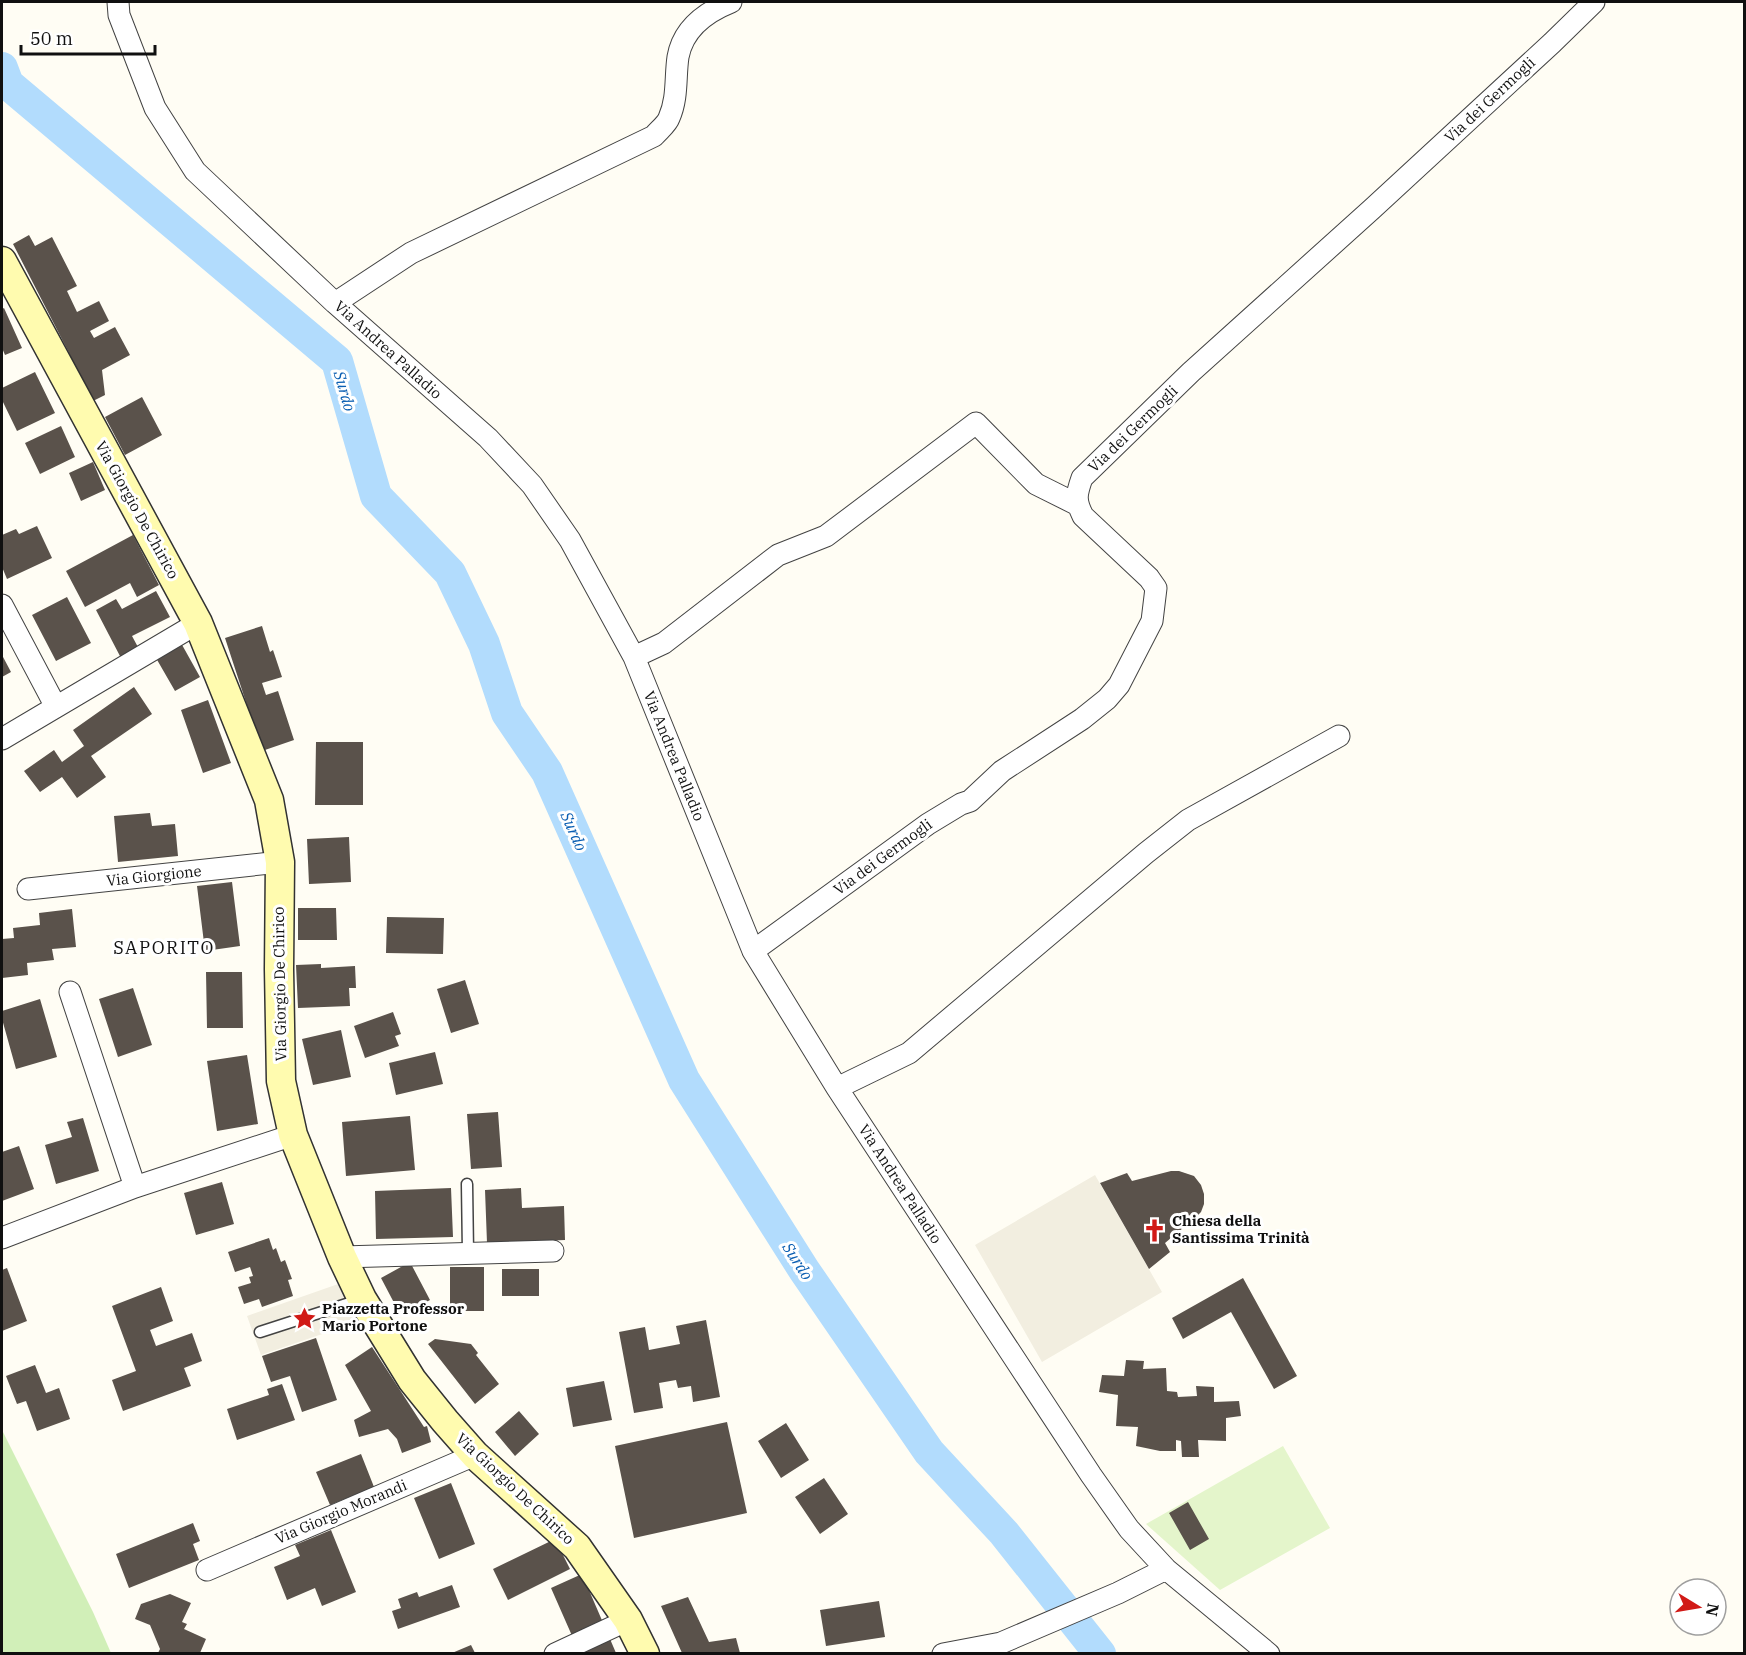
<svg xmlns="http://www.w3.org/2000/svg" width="1746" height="1655" font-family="'IBM Plex Serif',serif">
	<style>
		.green { fill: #d1efb8 }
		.pitch { fill: #e4f5cb }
		.plaza { fill: #f2eee0 }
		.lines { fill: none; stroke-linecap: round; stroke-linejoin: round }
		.river { stroke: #b2dcfd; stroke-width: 32 }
		.building { fill: #5a524b }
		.service-casing { stroke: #434343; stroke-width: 13 }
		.minor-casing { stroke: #434343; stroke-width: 23 }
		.secondary-casing { stroke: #323232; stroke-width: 31 }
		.service { stroke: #fff; stroke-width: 10 }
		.minor { stroke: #fff; stroke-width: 21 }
		.secondary { stroke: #fffbaf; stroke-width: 28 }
		.labels { text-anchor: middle; stroke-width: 6; stroke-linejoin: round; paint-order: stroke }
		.street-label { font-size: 15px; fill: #101010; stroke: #fff }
		.poi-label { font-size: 15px; font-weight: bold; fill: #101010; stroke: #fff; text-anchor: start }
		.water-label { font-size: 16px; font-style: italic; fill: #0a5eb2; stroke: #fff }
		.quarter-label { font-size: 18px; letter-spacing: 1.5px; fill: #101010; stroke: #fff }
	</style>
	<rect width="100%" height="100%" fill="#fffdf4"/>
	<path class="green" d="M2,1430L93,1612L111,1653H2Z"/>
	<path class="pitch" d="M1283,1446L1330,1528L1220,1590L1146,1524Z"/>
	<path class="plaza" d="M1095,1175L1162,1292L1042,1362L975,1245Z
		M341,1283L363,1320L261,1355L247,1316Z"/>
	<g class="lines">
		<path class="river" d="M2,68L8,84L337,361L376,496L450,573L484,644L507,713L547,772L684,1080L804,1270L929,1452L1004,1533L1100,1654"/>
	</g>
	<path class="building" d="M29,235L35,246L52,237L77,286L67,291L77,312L99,301L109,321L90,331L94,338L115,327L130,355L102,370L105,395L91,402L68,351L13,244Z
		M4,308L22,348L5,355L2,348V309Z
		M35,372L55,413L17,431L2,400V388Z
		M142,397L162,435L125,455L105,417Z
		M61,426L75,457L40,474L25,443Z
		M93,462L105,490L81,501L69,473Z
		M37,526L52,558L7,579L2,567V535L16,529L19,534Z
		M133,535L159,585L137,597L130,583L85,607L66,571Z
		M156,591L170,617L132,636L139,649L121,658L96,610L116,599L122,609Z
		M67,597L91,643L56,661L32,615Z
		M262,626L270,652L273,650L282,677L262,683L266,695L278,691L294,740L262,751L225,638Z
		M181,643L200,677L175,691L156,658Z
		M2,655L11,672L2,677Z
		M134,687L152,714L91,756L106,777L77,798L62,777L40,792L24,771L54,750L62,762L84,746L73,730Z
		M208,700L231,763L203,773L181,710Z
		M316,742H363V805H315Z
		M150,813L152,826L175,824L178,856L118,862L114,816Z
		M349,837L351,882L309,884L307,839Z
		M232,882L240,946L205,951L197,886Z
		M298,908H336L337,940H298Z
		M72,909L76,947L52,949L54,960L27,963L28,975L2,978V939L14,938L13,928L40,925L39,913Z
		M387,917L444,918L443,954L386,953Z
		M321,964V968L355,966L356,988H349L350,1006L298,1008L296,965Z
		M206,972H242L243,1028H207Z
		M465,980L479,1024L451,1033L437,989Z
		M133,988L152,1045L118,1057L99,999Z
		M40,999L57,1057L16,1069L2,1019V1011Z
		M393,1012L401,1034L395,1036L399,1046L365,1058L354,1026Z
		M341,1030L351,1077L313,1085L302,1039Z
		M435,1052L443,1084L396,1095L389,1063Z
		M247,1055L258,1124L217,1131L207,1061Z
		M498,1112L502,1167L471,1169L467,1114Z
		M410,1116L415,1170L346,1176L342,1122Z
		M83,1118L99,1171L56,1184L45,1145L72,1137L67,1122Z
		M19,1146L34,1189L2,1201V1152Z
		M1171,1171H1179L1194,1176L1201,1185L1204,1194V1204L1201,1212L1195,1218L1165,1243L1170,1252L1149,1269L1100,1183L1127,1173L1132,1181Z
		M222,1182L234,1224L196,1235L184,1193Z
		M451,1188L453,1237L376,1239L375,1191Z
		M521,1188L522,1208L564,1206L565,1240L487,1243L485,1190Z
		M269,1238L273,1250L276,1248L281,1262L285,1260L292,1279L288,1280L293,1296L262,1307L259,1299L244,1304L238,1287L251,1283L249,1277L253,1276L250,1267L235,1272L228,1252Z
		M410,1262L430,1300L401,1316L381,1278Z
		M450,1267H484V1311H450Z
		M7,1268L27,1321L2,1331V1270Z
		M502,1269H539V1296H502Z
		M1243,1278L1297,1376L1274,1389L1231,1312L1183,1339L1172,1318Z
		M161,1287L173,1321L150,1330L156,1346L192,1333L202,1361L184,1368L191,1386L123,1411L112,1380L136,1371L112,1306Z
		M706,1320L720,1397L693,1402L691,1386L678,1388L676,1380L659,1383L663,1408L634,1413L619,1332L645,1327L649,1350L680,1344L676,1326Z
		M316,1338L337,1400L302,1412L290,1376L271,1382L262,1356Z
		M435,1339L471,1344L478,1353L476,1355L499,1384L475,1404L428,1344Z
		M372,1347L424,1427L427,1426L431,1442L402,1453L397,1439L388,1429L359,1437L354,1420L371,1411L345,1365Z
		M1126,1360L1144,1361L1143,1369L1166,1368L1167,1391L1177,1392L1178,1397L1197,1396L1196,1386L1214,1387V1402L1239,1401L1241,1416L1226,1418V1441L1198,1440L1199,1457H1182L1181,1441L1176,1440V1451H1160L1136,1446L1138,1427L1116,1426L1118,1395L1099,1392L1102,1375L1124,1376Z
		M35,1365L46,1393L59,1388L70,1419L37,1431L26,1401L17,1404L6,1376Z
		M604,1381L612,1420L573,1427L566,1388Z
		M282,1384L295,1420L237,1440L227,1409L269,1395L267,1389Z
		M519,1411L539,1434L515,1456L495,1432Z
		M727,1422L747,1513L634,1538L615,1446Z
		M786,1423L809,1460L781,1478L758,1441Z
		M361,1454L374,1487L330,1505L316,1472Z
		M824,1478L848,1514L820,1534L795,1497Z
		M451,1483L475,1544L439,1559L414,1498Z
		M1188,1502L1209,1539L1190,1550L1169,1513Z
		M193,1523L200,1541L193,1544L199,1560L129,1588L116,1554Z
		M331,1530L356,1592L322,1606L315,1588L287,1600L274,1567L300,1556L295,1545Z
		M555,1539L570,1569L508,1600L493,1569Z
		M582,1574L604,1625L573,1638L551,1588Z
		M452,1585L460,1607L398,1629L392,1611L401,1608L398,1599L417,1592L419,1597Z
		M170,1594L191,1603L182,1622L187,1624L184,1629L206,1639L200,1653H158L160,1649L150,1625L135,1619L141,1604Z
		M688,1597L709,1642L736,1638L740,1653H682L661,1606Z
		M879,1601L885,1637L826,1646L820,1610Z
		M610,1639L616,1653H577Z
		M471,1645L475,1653H452Z"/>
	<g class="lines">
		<defs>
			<path id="service" d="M467,1184L468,1253
				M260,1332L362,1299"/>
			<path id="minor" d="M118,2L119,15L155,108L195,171L335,303L488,438L532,485L570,540L634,657L753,951L837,1088L1091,1475L1129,1529L1166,1569L1269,1654
				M335,303L411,253L654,136C659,130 667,124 669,118C678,98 675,77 678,57C683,29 706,12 731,2
				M2,605L56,707L198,623
				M634,657L664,643L778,555L826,536L976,423L1036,484L1078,505
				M2,739L56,707
				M28,889L280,862
				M753,951L928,824L961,804L970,801L1002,771L1082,719L1107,699L1119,685L1152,621L1156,588L1149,578L1083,516C1075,500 1076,495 1082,478L1191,372L1372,209L1552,43L1594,2
				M70,992L135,1187
				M837,1088L909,1053L1146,853L1188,820L1339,736
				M2,1238L135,1187L293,1135
				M342,1257L553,1251
				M207,1570L475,1455
				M555,1654L628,1620
				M943,1654L1001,1643L1118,1593L1166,1569"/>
			<path id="secondary" d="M2,261L198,623L269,800L280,862L279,969L281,1081L293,1135L342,1257L362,1299L412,1380L445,1421L475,1455L577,1547L628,1620L645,1654"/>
		</defs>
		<use href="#service" class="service-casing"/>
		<use href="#minor" class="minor-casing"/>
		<use href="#secondary" class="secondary-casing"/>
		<use href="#service" class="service"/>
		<use href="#minor" class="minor"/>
		<use href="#secondary" class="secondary"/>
	</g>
	<defs>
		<symbol id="church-bare" viewBox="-9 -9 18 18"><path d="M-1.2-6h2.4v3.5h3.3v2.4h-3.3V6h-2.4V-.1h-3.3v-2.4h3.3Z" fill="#d11a17" stroke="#fff" stroke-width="2.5" paint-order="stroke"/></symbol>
		<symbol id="sight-bare" viewBox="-9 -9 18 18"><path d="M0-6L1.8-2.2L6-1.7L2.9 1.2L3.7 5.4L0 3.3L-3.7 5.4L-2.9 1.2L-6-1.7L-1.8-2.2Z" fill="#d11a17" stroke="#fff" stroke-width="2.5" paint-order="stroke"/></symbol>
	</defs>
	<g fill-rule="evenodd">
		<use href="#church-bare" x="1138" y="1214" width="33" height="33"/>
		<use href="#sight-bare" x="288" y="1302" width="33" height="33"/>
	</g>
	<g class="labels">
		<g class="street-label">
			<text transform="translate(1490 100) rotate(-43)" y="5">Via dei Germogli</text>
			<text transform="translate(388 350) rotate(42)" y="5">Via Andrea Palladio</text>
			<text transform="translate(1133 429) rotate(-44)" y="5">Via dei Germogli</text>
			<text transform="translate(137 510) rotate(61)" y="5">Via Giorgio De Chirico</text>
			<text transform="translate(674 756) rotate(68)" y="5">Via Andrea Palladio</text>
			<text transform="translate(883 857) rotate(-36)" y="5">Via dei Germogli</text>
			<text transform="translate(154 876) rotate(-6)" y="5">Via Giorgione</text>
			<text transform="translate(280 984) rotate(-91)" y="5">Via Giorgio De Chirico</text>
			<text transform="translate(900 1184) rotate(57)" y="5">Via Andrea Palladio</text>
			<text transform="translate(515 1489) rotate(43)" y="5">Via Giorgio De Chirico</text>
			<text transform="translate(341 1512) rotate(-23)" y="5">Via Giorgio Morandi</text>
		</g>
		<g class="poi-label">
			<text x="1172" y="1226">Chiesa della<tspan x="1172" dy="17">Santissima Trinità</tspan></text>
			<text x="322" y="1314">Piazzetta Professor<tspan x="322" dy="17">Mario Portone</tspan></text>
		</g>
		<g class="water-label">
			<text transform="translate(345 391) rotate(74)" y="6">Surdo</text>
			<text transform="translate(574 831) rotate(66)" y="6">Surdo</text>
			<text transform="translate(798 1261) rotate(57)" y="6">Surdo</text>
		</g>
		<g class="quarter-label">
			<text x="164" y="954">SAPORITO</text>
		</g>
	</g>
	<rect width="1746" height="1655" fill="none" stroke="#101010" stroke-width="6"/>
	<g transform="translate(1698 1607) rotate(101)"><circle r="28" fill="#ffffff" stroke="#9f9f9f" stroke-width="1.5"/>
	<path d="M0-4.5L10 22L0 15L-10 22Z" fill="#d11a17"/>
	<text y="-9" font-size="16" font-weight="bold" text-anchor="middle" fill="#101010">N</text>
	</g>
	<path d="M21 45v9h134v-9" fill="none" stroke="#101010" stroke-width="3"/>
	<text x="30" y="45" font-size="18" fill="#101010" stroke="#ffffff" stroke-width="4.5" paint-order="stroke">50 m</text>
</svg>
